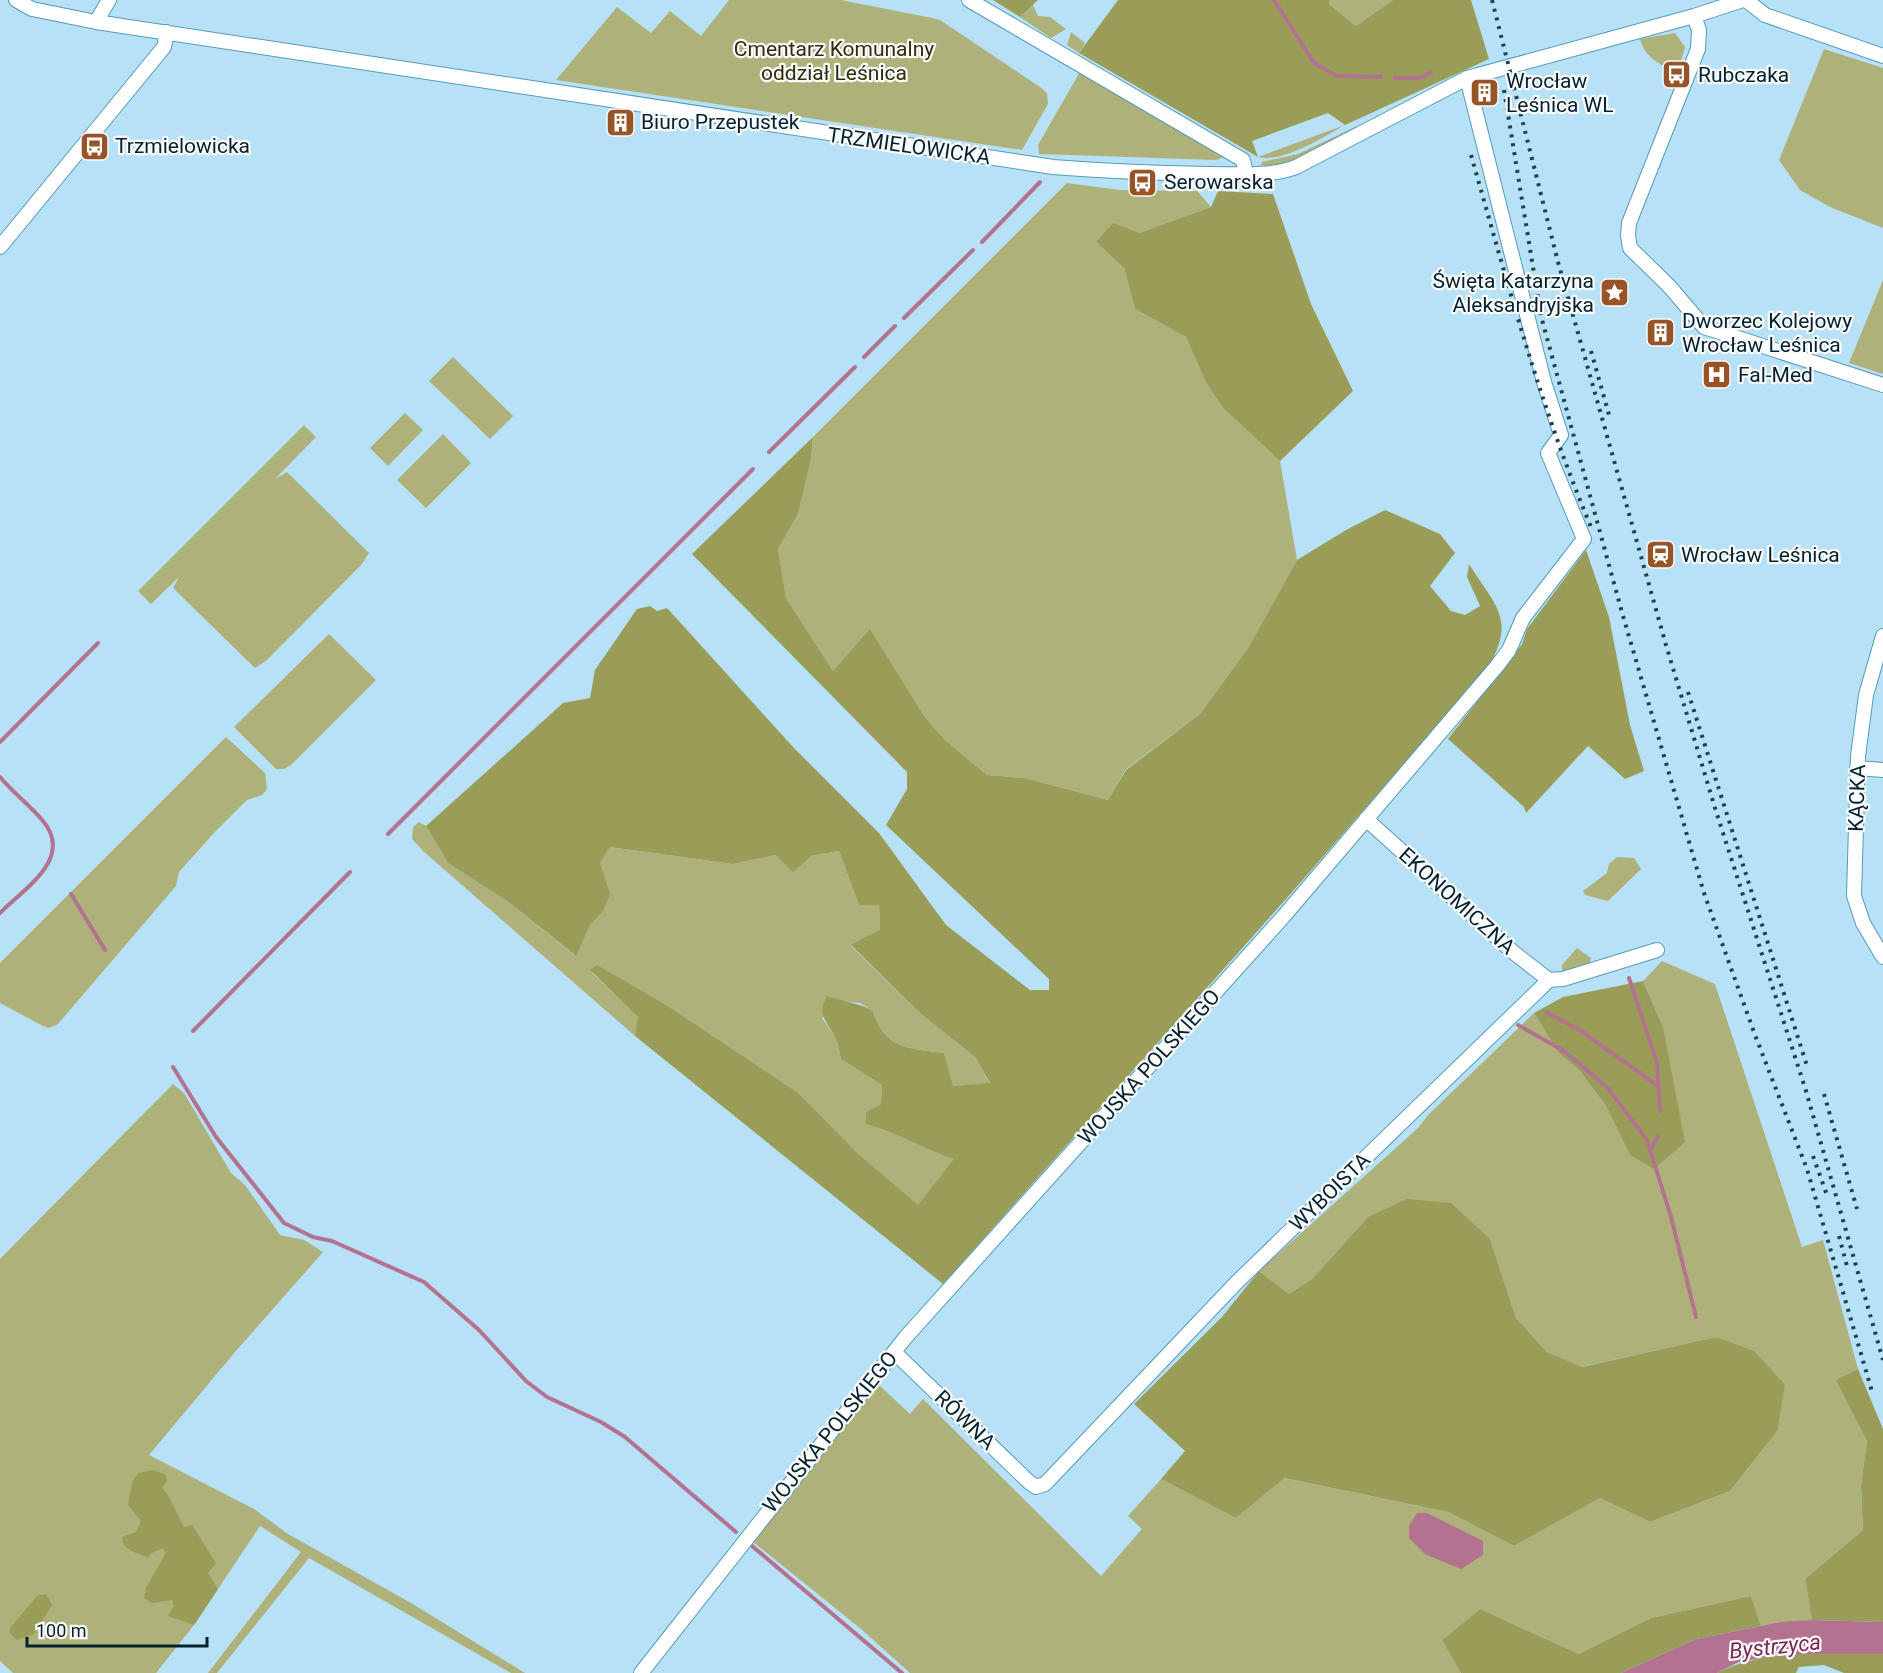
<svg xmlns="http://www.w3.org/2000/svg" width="1883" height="1673" font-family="Roboto,sans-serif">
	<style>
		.green { fill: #afb17a }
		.forest { fill: #9a9d58 }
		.water { fill: #b47291 }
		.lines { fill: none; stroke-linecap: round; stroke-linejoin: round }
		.stream { stroke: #b47291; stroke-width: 4 }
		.minor-casing { stroke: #539bbc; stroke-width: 16 }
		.minor { stroke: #fff; stroke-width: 14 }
		.rail { stroke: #1f404e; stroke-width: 4; stroke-dasharray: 3 6; stroke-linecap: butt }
		.labels { text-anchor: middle; stroke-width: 4.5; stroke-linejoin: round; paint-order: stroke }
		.park-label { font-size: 21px; fill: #2d2e0e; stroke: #fafafa }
		.poi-label { font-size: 21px; fill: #03222f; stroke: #fafafa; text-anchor: start }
		.street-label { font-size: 21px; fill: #03222f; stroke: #fafafa }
		.water-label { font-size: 22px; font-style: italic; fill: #7a2955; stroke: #fafafa }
	</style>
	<rect width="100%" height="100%" fill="#b7e1f6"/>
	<path class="green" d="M729,0H841L932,18L940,20L1040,87L1047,93L1048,104L1022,150L556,80L617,7L651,33L670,11L701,36Z
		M1329,0H1393L1356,26L1329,4Z
		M1033,5L1038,16L1050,17L1066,29L1051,38L1020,17Z
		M1071,32L1085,43L1079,53L1067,45Z
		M1675,33L1685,47L1679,67L1672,70C1657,63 1645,57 1640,39Z
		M1824,49L1883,68V228L1830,207L1800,190L1779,160Z
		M1081,70L1226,156L1216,160L1039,154L1038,145Z
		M1345,125C1323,137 1284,163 1258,157Z
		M1355,127L1357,129C1330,143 1293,172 1261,165L1262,162L1298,154Z
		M1067,183L1120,190L1197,191L1211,207L1139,233L1096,242L1124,268L1135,309L1186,337L1206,383L1223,408L1280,461L1297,560L1248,648L1200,714L1126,769L1108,800L1025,778L987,775L946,741L924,716L870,630L833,671L786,598L778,549L798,514L811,459L813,437Z
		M1883,280V374L1849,363Z
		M453,357L513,416L490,439L429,381Z
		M405,413L423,430L388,466L370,448Z
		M304,425L316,437L275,479L287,472L369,553L361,565L267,660L255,668L173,588L179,577L151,604L138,591Z
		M443,434L471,463L426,508L397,480Z
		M329,634L376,680L291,765L284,769H276L234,727Z
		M226,737L265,773L267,789L262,795L247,800L212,835L179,872L176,886L58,1024L49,1028L43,1026L0,1003V963Z
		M419,822L426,826L448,863L507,901L575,956L590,925L602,911L604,877L600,863L610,847L733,864L776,855L811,856L839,851L859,905L879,904L880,929L851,946L921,1014L975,1057L990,1084L952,1086L944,1053C908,1048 885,1050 873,1011L860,1003L841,1001L822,1018L836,1038L841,1059L882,1085L881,1104L866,1112L865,1124C897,1132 924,1149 955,1159L918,1206L856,1152L590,971L639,1017L635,1036L423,851L412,839L413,827Z
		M1617,857L1634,858L1641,869L1608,901L1585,895L1583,891L1607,873L1609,864Z
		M1577,948L1591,958L1588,967L1565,973L1562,970V965Z
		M1662,961L1715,984L1802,1247L1823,1240L1858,1369L1837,1380L1867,1441L1861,1485L1863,1530L1805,1579L1812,1620L1761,1626L1751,1596L1651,1618L1579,1654L1480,1609L1442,1640L1461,1673H910L861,1629L752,1541L877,1383L910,1414L923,1399L1101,1576L1142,1529L1128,1516L1161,1479L1236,1518L1283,1478L1448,1512L1514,1546L1600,1498L1650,1522L1730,1491L1778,1430L1785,1385L1716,1337L1581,1367L1547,1352L1516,1318L1490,1239L1368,1217L1312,1279L1289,1294L1259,1271L1418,1128L1428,1115L1534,1013L1558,1052L1580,1071L1606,1106L1630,1155L1663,1027L1643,981Z
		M173,1084L184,1093L231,1173L245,1185L280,1235L304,1240L323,1252L235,1352L149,1455L254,1509L288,1534L411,1603L525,1673H511L309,1558L217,1673H208L301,1552L260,1526L194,1625L156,1673H13L0,1661V1259Z"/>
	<path class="forest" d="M993,0H1038L1020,17Z
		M1118,0H1329V4L1356,26L1393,0H1471L1489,59L1345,125L1328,113L1252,141L1258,157L1079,53Z
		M1218,191L1273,194L1311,304L1353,391L1280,461L1223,408L1206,383L1186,337L1135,309L1124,268L1096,242L1113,223L1139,233L1211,207Z
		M813,437L811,459L798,514L778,549L786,598L833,671L870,629L924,716L946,741L987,775L1025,778L1108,800L1126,770L1200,714L1248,648L1297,560L1346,530L1385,510L1440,534L1455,553L1430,586L1451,611L1465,615L1480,606L1467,577L1469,564C1495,606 1516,618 1489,666L1286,899L943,1284L635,1036L638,1017L590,970L597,965L666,1005L798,1093L856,1152L918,1205L954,1159C923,1149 897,1132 865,1124L866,1112L881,1104L882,1085L841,1059C839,1051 838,1042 834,1035C825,1019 817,1014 827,996C843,1002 858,1002 873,1011C885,1050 908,1048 944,1053L953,1086L990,1083L975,1057L921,1014L851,945L880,929L879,905H859L839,851L811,856L793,872L776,855L733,864L610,847L600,863L610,894L603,911L590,925L576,956L507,901L448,863L426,826L563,703L590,698L595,670L637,609L650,606L657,611L667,608L794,748L879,833L946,925L1030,990H1049V979L886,825L907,789V772L692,554Z
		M1586,550L1609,617L1630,725L1644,771L1625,779L1588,746L1526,813L1524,807L1448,739L1522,644L1527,629Z
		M1643,981L1663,1027L1685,1142L1654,1169L1630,1155L1606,1106L1580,1071L1558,1052L1534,1013L1563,997Z
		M1407,1199L1451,1203L1490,1239L1516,1318L1547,1352L1582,1367L1716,1337L1754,1351L1785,1385L1778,1430L1730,1491L1650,1522L1600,1498L1514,1546L1448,1512L1284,1478L1236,1518L1161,1479L1185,1451L1134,1404L1222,1317L1259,1271L1289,1294L1312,1279L1368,1217Z
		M1858,1369L1883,1429V1622L1812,1620L1805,1579L1863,1530L1861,1485L1867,1441L1836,1380Z
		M153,1470L165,1474L167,1481L162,1488L168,1495L184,1527L192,1525L216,1563L208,1573L218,1589L194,1625L168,1616L174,1606L172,1600L152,1603L144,1598L146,1588L166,1553L163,1548L152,1553L148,1558C138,1552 123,1552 122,1537L136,1532L141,1521L128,1505L132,1482L138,1473Z
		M46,1594L52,1605L34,1634L17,1640L10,1633V1628L37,1596Z
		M1751,1596L1761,1626L1696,1639L1621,1673H1461L1442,1640L1480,1609L1579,1654L1651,1618Z
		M1830,1653L1883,1654V1673H1844L1824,1665L1799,1667L1796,1673H1717C1753,1655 1790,1653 1830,1653Z"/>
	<path class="water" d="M1417,1513H1427L1483,1541V1555L1461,1569L1425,1554L1409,1538V1526Z
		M1812,1620L1883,1622V1654H1784L1739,1662L1717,1673H1621L1696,1639L1781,1622Z"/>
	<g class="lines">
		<path class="stream" d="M1274,0L1314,63L1337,76L1381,77
			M1395,78H1419L1431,73
			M982,242L1040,182
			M904,318L973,250
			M864,357L895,326
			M769,452L855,367
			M0,742L98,643
			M0,777C13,793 30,805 43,821C74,858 25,888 0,913
			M388,834L753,469
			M71,894L105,950
			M1629,978L1657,1063L1660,1111
			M1546,1012L1581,1031L1658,1086
			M1518,1025L1564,1051L1607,1087L1647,1140L1671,1217L1696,1317
			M193,1031L350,872
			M173,1067L216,1137L284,1223L313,1237L332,1241L424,1282L479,1330L526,1381L547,1397L601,1422L625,1437L736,1532
			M1650,1152L1658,1137
			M752,1546L902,1673"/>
		<defs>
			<path id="minor" d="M16,0L32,9L96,22L1053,167C1105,171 1157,173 1209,174C1236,174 1270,177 1296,167L1467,78L1694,16L1743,0
				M969,0L1243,160L1246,173
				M1746,0L1765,15L1883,56
				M1694,16L1699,30L1698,49L1629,223L1628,235L1630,248L1669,286L1704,327L1883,385
				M96,22L109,0
				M0,247L164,47L167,32
				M1883,636L1866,695L1858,756L1854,896L1863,923L1883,957
				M1857,768L1883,770
				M1366,819L1513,952L1549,980
				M894,1352L1029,1482L1036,1487L1045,1484L1237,1282L1549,980L1563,979L1657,950
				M641,1673L905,1338L1283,917L1497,666L1509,650L1523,618L1584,539L1548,453L1561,435L1544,382L1467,78"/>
		</defs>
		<use href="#minor" class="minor-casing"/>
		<use href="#minor" class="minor"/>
		<path class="rail" d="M1492,0L1558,262L1666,645L1715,808L1806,1091L1883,1360
			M1504,90L1541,316L1621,609L1704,893L1755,1035L1807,1169L1873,1395
			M1471,155C1507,281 1540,406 1591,527
			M1591,351L1609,415
			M1688,692L1807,1066
			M1824,1094L1857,1209
			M1813,1156L1828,1198
			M1839,1236L1848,1270"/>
	</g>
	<defs>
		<symbol id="bus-square" viewBox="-11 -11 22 22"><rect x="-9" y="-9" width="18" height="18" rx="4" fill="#985327" stroke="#fafafa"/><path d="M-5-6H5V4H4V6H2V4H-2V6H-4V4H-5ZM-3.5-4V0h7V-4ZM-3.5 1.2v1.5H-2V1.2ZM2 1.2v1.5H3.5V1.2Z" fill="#fff"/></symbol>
		<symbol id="building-square" viewBox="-11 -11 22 22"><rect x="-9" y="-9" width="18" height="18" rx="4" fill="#985327" stroke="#fafafa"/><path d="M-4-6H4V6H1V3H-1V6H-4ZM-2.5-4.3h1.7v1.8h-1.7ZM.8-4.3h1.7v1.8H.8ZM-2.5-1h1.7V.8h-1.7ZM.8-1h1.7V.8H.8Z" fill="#fff"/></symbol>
		<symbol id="sight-square" viewBox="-11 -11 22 22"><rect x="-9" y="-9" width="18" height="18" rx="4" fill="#985327" stroke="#fafafa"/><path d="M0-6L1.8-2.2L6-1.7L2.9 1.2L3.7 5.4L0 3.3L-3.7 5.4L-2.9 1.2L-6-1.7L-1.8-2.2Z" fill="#fff"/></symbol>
		<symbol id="hospital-square" viewBox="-11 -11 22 22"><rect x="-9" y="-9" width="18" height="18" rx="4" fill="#985327" stroke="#fafafa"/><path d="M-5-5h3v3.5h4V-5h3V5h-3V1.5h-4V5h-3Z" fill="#fff"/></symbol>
		<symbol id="station-square" viewBox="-11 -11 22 22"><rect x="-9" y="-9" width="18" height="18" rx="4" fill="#985327" stroke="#fafafa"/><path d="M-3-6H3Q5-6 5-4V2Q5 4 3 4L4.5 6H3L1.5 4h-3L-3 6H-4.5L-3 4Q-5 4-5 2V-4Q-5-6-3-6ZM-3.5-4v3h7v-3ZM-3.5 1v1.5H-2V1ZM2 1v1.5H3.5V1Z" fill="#fff"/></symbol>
	</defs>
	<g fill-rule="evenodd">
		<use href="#bus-square" x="1660" y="58" width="33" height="33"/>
		<use href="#building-square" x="1468" y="76" width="33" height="33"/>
		<use href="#building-square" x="604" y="106" width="33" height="33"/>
		<use href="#bus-square" x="78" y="130" width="33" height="33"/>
		<use href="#bus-square" x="1126" y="166" width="33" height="33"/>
		<use href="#sight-square" x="1598" y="276" width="33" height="33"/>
		<use href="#building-square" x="1644" y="316" width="33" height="33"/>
		<use href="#hospital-square" x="1700" y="358" width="33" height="33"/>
		<use href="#station-square" x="1644" y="538" width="33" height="33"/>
	</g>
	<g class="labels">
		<g class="park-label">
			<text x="834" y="56">Cmentarz Komunalny<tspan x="834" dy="24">oddział Leśnica</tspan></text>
		</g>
		<g class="poi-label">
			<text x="1698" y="82">Rubczaka</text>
			<text x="1506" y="88">Wrocław<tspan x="1506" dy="24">Leśnica WL</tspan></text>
			<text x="641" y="129">Biuro Przepustek</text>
			<text x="115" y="153">Trzmielowicka</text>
			<text x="1164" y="189">Serowarska</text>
			<text x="1594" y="288" text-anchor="end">Święta Katarzyna<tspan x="1594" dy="24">Aleksandryjska</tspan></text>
			<text x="1682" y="328">Dworzec Kolejowy<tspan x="1682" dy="24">Wrocław Leśnica</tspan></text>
			<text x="1738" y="382">Fal-Med</text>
			<text x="1681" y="562">Wrocław Leśnica</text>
		</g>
		<g class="street-label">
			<text transform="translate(909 146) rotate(8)" y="7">TRZMIELOWICKA</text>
			<text transform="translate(1857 798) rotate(-88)" y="7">KĄCKA</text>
			<text transform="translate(1457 901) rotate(42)" y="7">EKONOMICZNA</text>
			<text transform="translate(1149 1067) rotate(-48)" y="7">WOJSKA POLSKIEGO</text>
			<text transform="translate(1330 1192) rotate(-44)" y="7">WYBOISTA</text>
			<text transform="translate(965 1420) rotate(44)" y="7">RÓWNA</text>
			<text transform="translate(830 1432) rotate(-51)" y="7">WOJSKA POLSKIEGO</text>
		</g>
		<g class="water-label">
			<text transform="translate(1775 1646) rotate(-6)" y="8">Bystrzyca</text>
		</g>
	</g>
	<path d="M27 1637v9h180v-9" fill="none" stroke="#03222f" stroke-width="3"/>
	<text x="36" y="1637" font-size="18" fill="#03222f" stroke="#fafafa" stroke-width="4.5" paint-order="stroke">100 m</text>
</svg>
